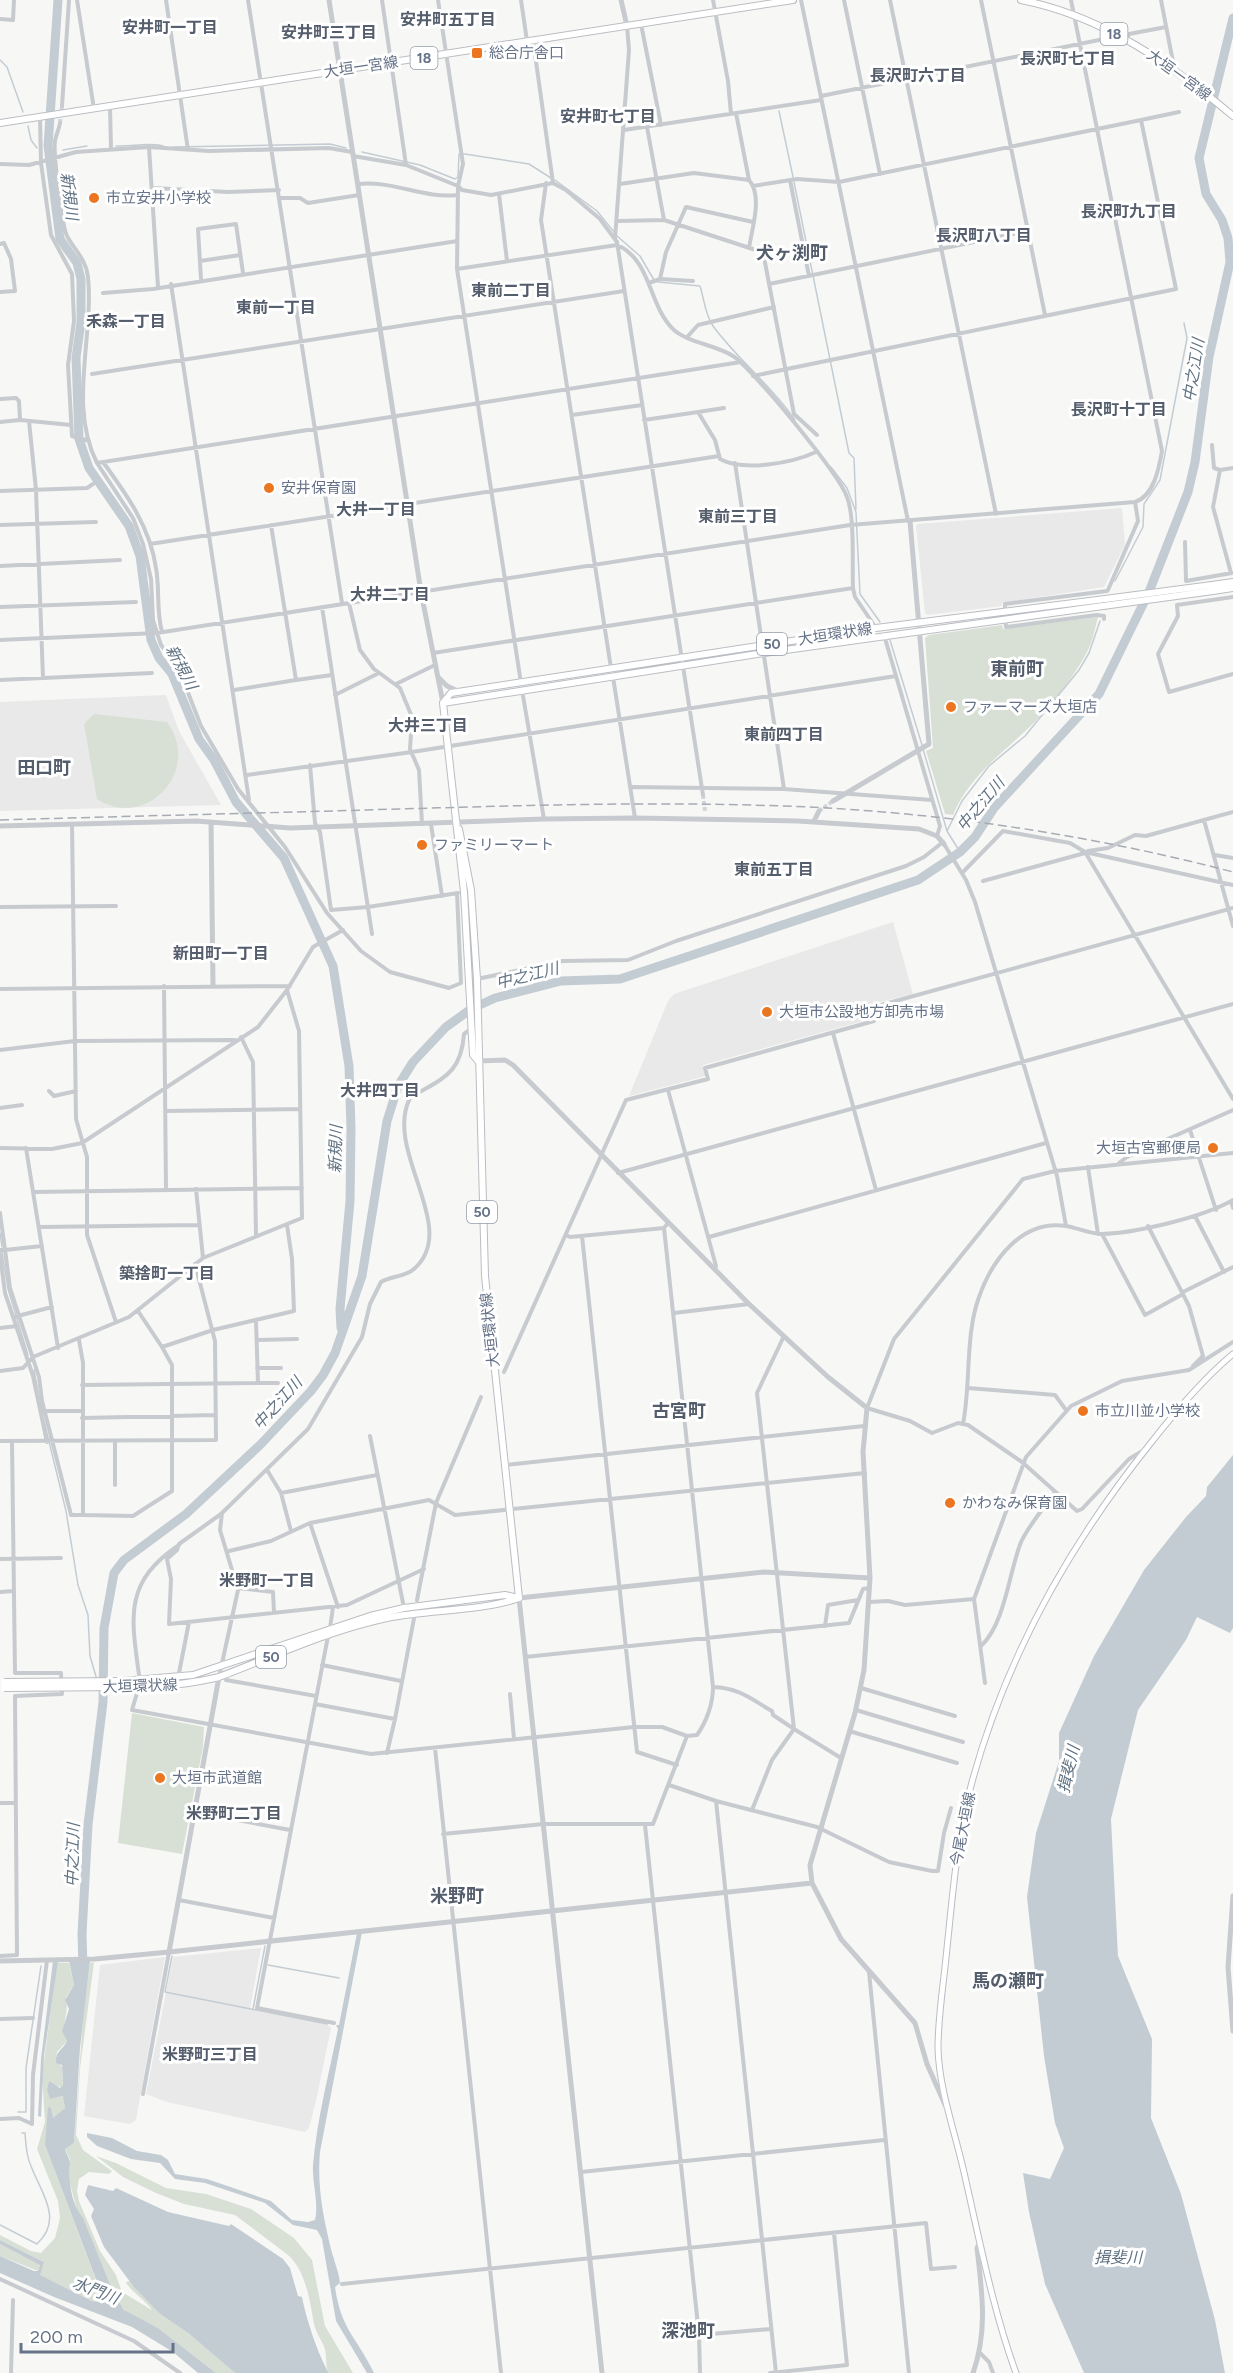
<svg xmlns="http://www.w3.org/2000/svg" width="1233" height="2373" font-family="Figtree,'Noto Sans JP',sans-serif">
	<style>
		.built { fill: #e8e9e8 }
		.green { fill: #d8e0d6 }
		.water { fill: #c4ccd3 }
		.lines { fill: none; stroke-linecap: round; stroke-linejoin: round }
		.stream { stroke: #c4ccd3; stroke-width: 1.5 }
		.river { stroke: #c4ccd3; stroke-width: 9 }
		.minor-tunnel { stroke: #d2d6da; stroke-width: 4; stroke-dasharray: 4 2; stroke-linecap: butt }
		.secondary-casing { stroke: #b9bdc3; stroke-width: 7 }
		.primary-casing { stroke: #babdc2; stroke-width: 8 }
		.minor { stroke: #c7cace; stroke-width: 4 }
		.tertiary { stroke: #c7cace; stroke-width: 5 }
		.secondary { stroke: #fff; stroke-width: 5 }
		.primary { stroke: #fff; stroke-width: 6 }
		.rail { stroke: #a7abb3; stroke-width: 1.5; stroke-dasharray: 9 4.5; stroke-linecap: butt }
		.primary-bridge-casing { stroke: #babdc2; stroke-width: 8; stroke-linecap: butt }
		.primary-bridge { stroke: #fff; stroke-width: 6 }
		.poi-dot { fill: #ec7520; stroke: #fff; stroke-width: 2 }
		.labels { text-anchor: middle; stroke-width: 6; stroke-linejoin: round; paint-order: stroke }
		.shield { fill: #fff; stroke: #939cab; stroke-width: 1.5 }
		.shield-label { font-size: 14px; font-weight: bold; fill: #657287 }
		.poi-label { font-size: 15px; fill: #657287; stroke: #fff; text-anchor: start }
		.street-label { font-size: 15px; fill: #657287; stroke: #fff }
		.neighbourhood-label { font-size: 16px; font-weight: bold; fill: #545d6c; stroke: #fff }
		.water-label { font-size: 16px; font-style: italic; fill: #617383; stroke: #fff }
		.quarter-label { font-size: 18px; font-weight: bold; fill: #545d6c; stroke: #fff }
	</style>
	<rect width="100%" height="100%" fill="#f7f8f5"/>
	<path class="built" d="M1122,508L1125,545L1104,587L1002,603V606L927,615L925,613L916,526L918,524Z
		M166,695L179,731L221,805L0,811V702Z
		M893,922L913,994L868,1005L871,1019L703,1065L706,1076L629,1096L668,1001L674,994Z
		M261,1948L250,2009L328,2025L331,2028L316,2101L309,2128L305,2132L167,2102L146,2094L173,1957Z
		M165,1957L136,2120L130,2124L84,2116L100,1965Z"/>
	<path class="green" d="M1098,617C1095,628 1093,641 1087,652C1073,679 1044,715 1021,735C995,759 967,781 953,815L945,814L926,751L933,748L925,638L929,635L1002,625L1003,629Z
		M94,714L167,722C203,771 145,831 97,799L84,724Z
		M132,1713L204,1727L203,1747L182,1854L118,1843Z
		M94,1962L80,2069L76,2135L83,2150L112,2171L109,2174L89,2172L79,2179L77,2191L79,2201L100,2251L116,2275L122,2292L152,2310C145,2300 129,2290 126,2282L130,2281L160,2314L188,2333L235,2373H216L158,2328L126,2312L116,2299L77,2210L69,2180L70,2159L65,2149L74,2143L83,2018L90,1963Z
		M57,1963H69L74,1985L66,1997C70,2013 59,2027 67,2041L57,2052L56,2059L62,2067L63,2087L54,2086L49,2082L48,2090L53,2098L64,2096L65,2108L53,2119L51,2111L45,2145L105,2304L92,2301L39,2275L44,2262L0,2240V2235L31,2251L41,2253L55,2238L60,2218L58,2201L37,2149L45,2122L42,2076Z
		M96,2156L116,2163L166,2188L206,2194L251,2209L294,2238L312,2260L325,2326L353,2373H329C325,2367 327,2358 325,2350C323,2341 316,2334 314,2324C310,2302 306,2271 288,2255L235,2215L184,2204L156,2193L123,2177Z
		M0,2244L40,2264L38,2271L0,2256Z"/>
	<path class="water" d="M1233,1455V1628L1230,1633L1197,1617L1186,1640L1138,1710L1111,1819L1118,1956L1152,2039L1151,2118L1181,2194L1215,2320L1225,2373H1084L1045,2284L1029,2212L1023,2173L1050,2179L1064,2148L1055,2123L1044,2056L1027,1897L1036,1833L1059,1761V1733L1094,1656L1144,1570L1186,1517L1206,1496L1207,1487Z
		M362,1932L320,2152C317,2186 323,2216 331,2249C334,2261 339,2272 340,2283L335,2287C341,2330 357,2337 374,2373H367L336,2321L322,2239L317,2230L293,2225L265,2203L205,2183L175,2179L160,2163L131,2159L97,2146L87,2137V2133L112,2138L137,2151L161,2155L168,2160L175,2174L207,2179L271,2201L292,2220L308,2222L315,2220C319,2203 312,2183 313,2165C317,2119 329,2073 338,2029L336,2025H339L357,1933Z
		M53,1961H58L44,2056L41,2117L38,2116L41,2059Z
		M69,1961H90L80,2048L74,2143L65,2149C66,2154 70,2158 70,2163C68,2180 71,2204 83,2218L113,2292L124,2310L158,2328L216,2373H198L173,2352L132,2327L54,2297L0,2273V2256L34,2271H38L40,2265L0,2244V2240L44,2262L40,2275L92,2301L105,2303L45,2145L48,2107L51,2108L53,2118L65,2108L63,2096L50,2099L47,2090L49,2081L60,2088L63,2085L62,2065L56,2063C55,2051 62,2051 67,2041L62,2031L69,2009L65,2000L74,1985Z
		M88,2185L113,2191L116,2188L168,2212L229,2226L231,2224L283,2259L290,2268L298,2296L302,2297C306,2318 318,2355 329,2373H235L188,2333L160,2314L134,2287L104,2247L91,2216L94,2209L85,2195Z"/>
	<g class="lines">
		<path class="stream" d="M0,60L7,67L23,112
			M779,111L793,177
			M28,126L31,140L37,148
			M116,146C132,147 147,142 163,146
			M173,147L330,144L346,148
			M63,150L87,146
			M362,152L420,165L455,179L458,177L459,154H465L529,164L551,178
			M555,180L597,211L614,232
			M794,182L849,453L854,458L856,509
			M617,236L640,256L654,280
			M658,282L700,286C704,298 705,315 713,326C738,360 771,385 795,420
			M831,467L847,488L856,512
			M856,513L860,594L880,622
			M1115,581L1143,527L1144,504L1160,480L1187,338L1184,323
			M890,640L922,745
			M923,749L947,831L960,852
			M947,831L962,801L989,766L1025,736L1079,670L1089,653L1100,621
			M0,1233L2,1247
			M2,1252L8,1289L28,1355
			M34,1370L38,1392
			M44,1421L66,1511L78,1585L88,1615L90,1656L97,1680
			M100,1690L103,1702
			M172,1956L165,1992L327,2024
			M268,1965L339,1978
			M253,2009L265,1946
			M18,2112H26V2068L41,1966
			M0,2225L37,2244C64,2219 41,2193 31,2166C26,2156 26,2145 25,2133H22"/>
		<path class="river" d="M58,0L48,146L60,239L77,263L81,279V322L76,358L79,439L89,468L129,526L140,556L151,640L159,658L172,674L199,739L214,760L236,802L284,858L333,966L349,1066L351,1129L350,1201L340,1309L341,1328
			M83,1967L82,1934L88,1825L103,1702L104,1628L114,1573L124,1560L186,1514L260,1445L311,1391L323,1375L335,1353L362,1276L387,1121L398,1086L413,1062L446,1027L471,1009L495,998L561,981L620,979L918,880L960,852L975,837L994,808L1099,694L1149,592L1188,492L1195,462L1209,357L1230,262L1228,238L1222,220L1206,194L1199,158L1233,18"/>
		<path class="minor-tunnel" d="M60,123L62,106
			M703,795L705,811
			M819,811L833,801"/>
		<defs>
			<path id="secondary" d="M1016,2373C992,2307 979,2237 963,2168C954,2129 939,2088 938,2048C938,2015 944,1981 947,1948C953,1892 957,1836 972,1782C1006,1657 1069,1545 1150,1444C1175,1412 1202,1380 1233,1354"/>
			<path id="primary" d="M1021,0C1103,16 1171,64 1233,116
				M0,123L793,0
				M1212,585L1233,582
				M1213,591L1233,588
				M443,703L764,653L1103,606
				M459,829L471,890L477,979L485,1276L519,1598
				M478,1061L473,1055L464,892L443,703L451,693L876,628L1105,599
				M122,1681L193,1675L370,1616L404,1608L505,1595L518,1598
				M123,1687C156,1687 187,1685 219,1677C274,1656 330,1630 387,1618C429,1609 479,1612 519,1598"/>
		</defs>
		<use href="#secondary" class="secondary-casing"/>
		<use href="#primary" class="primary-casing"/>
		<path class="minor" d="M77,0L94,109
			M166,0L188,150
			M248,0L342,603
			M382,0L406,165
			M438,0L463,164L458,186L457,269L521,683
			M521,0L527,41
			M713,0L728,81L731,114
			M801,0L908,521
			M844,0L880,174
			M890,0L996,514
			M981,0L1045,315
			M1071,0L1162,451C1159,468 1154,496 1135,502
			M1161,0L1173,62L1171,66
			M0,19L13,20L14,0
			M641,24L661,125
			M1126,39L1129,34L1166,27
			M533,40L553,183
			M821,96L1109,38L1112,33
			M62,106L69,0
			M110,106L111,149
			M736,113L749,180
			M40,117L41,163L51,235L72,274L74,321L68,365L72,436L89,441
			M1141,120L1179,112
			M60,123C59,129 56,135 55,141C53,152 62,226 67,236C75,251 86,259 88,277C94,337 68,406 97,463L741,362
			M647,127L664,220
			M624,130L821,100
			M149,147L158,287
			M353,156L406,165L458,186L462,190L491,195L553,183L566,190L600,219L617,242L703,795
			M0,164L29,165L76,152L149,147L209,151L329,148L352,152
			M790,180L809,276
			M546,183L541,220L611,668
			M358,184C392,180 424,199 457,195
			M620,184L694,173L749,180C763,196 752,228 749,248
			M153,188L228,192L279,190
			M499,194L507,261
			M281,198H300L308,203L359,195
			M618,221L664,220L762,252H791
			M615,238L629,50L627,26
			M0,244L4,243L11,259L15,291L0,292
			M763,252L794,414L817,435
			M200,261L240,255
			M457,269L617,245C652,260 648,306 674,330C689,343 716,345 733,356C753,369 839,474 847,497C855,517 852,564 853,588L855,597L876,628
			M201,279L198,229L236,224L243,273
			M660,279L666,252L686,207L753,222
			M649,283L660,279L693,281
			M171,284L249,800
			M769,284L1028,231
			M103,293L153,289L457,241
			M688,336L698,325L774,307
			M92,374L624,291
			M753,376L1176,289L1141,120L839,182L797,179L753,186
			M0,399L16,398L19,401L20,420
			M698,412L724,408
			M572,415L642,405
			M644,420L698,412L715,440L720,459C744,472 792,463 816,452
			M29,421L36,490L43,678
			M0,422L20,420L71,425
			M1212,445L1214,468L1220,470L1213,507L1231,573
			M103,462C127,495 150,527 156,568C160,590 156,610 162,632
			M97,463L133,518L143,544L151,579L153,620L161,645L178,667L201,726L238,789L285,847L327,913L361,951L390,972L449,988L461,983L457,893
			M735,463L784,789
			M1220,470L1233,468
			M0,491L87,488L93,484
			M0,525L96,522
			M271,525L296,680L332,675
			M1185,542L1186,581L1232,573
			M150,544L719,456
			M0,566L120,560
			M1233,597L1177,605L1178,616L1158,654L1169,692L1233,674
			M349,603L360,650L374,669L400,688L412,717L410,749L419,770L422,824
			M0,607L136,602
			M322,607L372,934
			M1005,612V604L1107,591
			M1005,619L1006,627L1097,615L1104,616V619
			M884,635L940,826L937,836
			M0,640L157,633L850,525L1135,502L1138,521L1108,590
			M433,653L853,588
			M613,677L635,818
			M0,680L152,673
			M396,684L435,665
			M234,690L296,680
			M522,690L544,819
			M335,695L379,673
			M310,765L315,823L320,832L331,910L368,907L458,893
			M247,775L412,752L896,676
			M632,787L784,789L932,800
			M1204,820L1233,926
			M72,824L76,1119L87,1157V1235L116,1322
			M431,824L442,896
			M944,844L966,880L975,902L1057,1176L1066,1226
			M1088,851L1108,848L1135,835L1146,836L1233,812
			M1085,852L1233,1099
			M1215,855L1233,858
			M962,873L1003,831L1070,843L1085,852L1233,885
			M983,881L1085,853
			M0,907L116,906
			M477,979L563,961L628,960L676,941L906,866L924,857L943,842
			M164,986L166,1190
			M0,989L290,986
			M833,1033L876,1190
			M241,1037L253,1062L256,1235
			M0,1050L75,1041L235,1040
			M668,1090L716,1266L715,1269
			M49,1091L54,1096L76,1091
			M0,1108L22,1105
			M165,1111L300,1109
			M1190,1130L1216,1210
			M0,1148L52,1149L82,1143L258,1027L287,990L313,947L343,930
			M26,1148L58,1348
			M1119,1163L1127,1157L1233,1110
			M1088,1167L1098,1234
			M618,1173L1233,1004
			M196,1189L203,1258
			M33,1192L302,1188
			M1231,1201L1233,1208
			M0,1213L5,1250H0
			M1195,1216L1224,1272
			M668,1223L664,1228L713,1687C713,1703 707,1721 697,1735L687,1736
			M1148,1226L1189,1306L1203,1356L1193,1366
			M39,1227L198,1225
			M1102,1234L1145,1315L1183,1294
			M566,1235L570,1237L664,1228
			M582,1236L637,1752L677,1765
			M709,1237L1046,1143
			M42,1246L5,1250L10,1288L39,1377L42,1401L71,1515H83V1363L79,1340
			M0,1254L5,1293L33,1376L47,1442
			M1183,1292L1233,1267
			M138,1311L162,1347L213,1330L294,1311L292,1259L287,1225
			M674,1313L749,1304
			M14,1317L52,1307
			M256,1321L258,1383H278
			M0,1328L17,1326
			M784,1336L757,1393L794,1729L841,1758
			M257,1340L297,1339
			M257,1368H281
			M0,1371L23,1368L33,1357L129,1317L203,1258L302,1218L299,1031L287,990
			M504,1372L626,1100L708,1079L705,1068L874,1021L870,1008L1233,908
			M82,1385L258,1383
			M968,1388L1055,1395L1066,1410
			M45,1411H82
			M82,1418L215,1415
			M963,1424C971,1384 965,1335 979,1297C992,1260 1022,1219 1066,1226C1078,1228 1090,1234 1102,1234C1136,1233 1204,1217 1233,1200
			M370,1436L404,1608
			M0,1441L216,1440L215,1341L195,1264
			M115,1441V1485
			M1144,1450L1129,1459L1082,1509L1077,1511L1022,1462L968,1425L958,1423L932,1433L910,1421L867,1408L894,1339L1023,1179L1055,1171L1233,1153
			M505,1465L864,1426
			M267,1470L281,1493L291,1531
			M281,1493L377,1475
			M221,1514L179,1544L177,1550L167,1559L171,1579L169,1624L347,1605L424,1569
			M83,1515L133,1516L172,1491V1365L162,1347
			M310,1523L338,1607
			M229,1551L271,1541L310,1523L429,1500L455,1515L865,1473
			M0,1559L61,1558
			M238,1588L273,1592L274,1613
			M0,1592L14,1591
			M417,1600L436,1503L481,1397
			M869,1602L888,1601L905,1605L974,1599
			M825,1626L828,1605L858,1600
			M330,1628L333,1607
			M328,1636L257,2008L334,2023
			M981,1646C1005,1624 1009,1572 1021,1542C1029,1525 1044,1508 1055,1492
			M525,1657L849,1623L863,1589L869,1588
			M322,1665L401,1681
			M179,1673L189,1622
			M139,1675C131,1616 124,1582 179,1545
			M219,1677L238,1590L220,1530L222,1513L308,1429L362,1337L370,1304L381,1282C391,1276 405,1277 414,1269C461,1228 383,1151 410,1098C442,1078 461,1075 464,1034L471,1029
			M226,1680L316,1696
			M985,1683L974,1599L1026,1457L1071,1406L1122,1381L1189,1370L1233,1342
			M713,1687C739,1688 751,1699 772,1711L773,1715L794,1729L772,1760L752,1810
			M861,1688L955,1716
			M137,1693L132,1710L371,1754L634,1727H662L687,1736L653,1824H544L443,1834
			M510,1694L514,1739
			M315,1704L395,1719L415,1613
			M856,1710L963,1742
			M849,1731L957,1763
			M435,1748L501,2373
			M387,1753L395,1719
			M669,1785L716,1801L817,1827L889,1862L932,1871H938L944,1833L951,1808
			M716,1801L776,2373
			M0,1803H16
			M195,1812L290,1830
			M645,1825L699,2335L700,2373
			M179,1900L274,1918
			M0,1956L17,1955L15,1696L62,1694L61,1673H15L12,1441
			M869,1972L909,2373
			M0,2019L33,2018
			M143,2094L169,1952
			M0,2119L19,2118L32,2124L33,2075L47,1960
			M581,2172L884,2140
			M0,2279L134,2341L180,2373
			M342,2284L926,2223L931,2269L955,2267
			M699,2335L771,2329
			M980,2353L989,2362L993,2373
			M11,2373L13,2300
			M770,2373L847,2365L834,2233"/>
		<path class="tertiary" d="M329,0L421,592L443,703
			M621,0L627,26
			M438,677L447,686L460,692
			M833,801L929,744L910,521
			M814,821L819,811
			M211,822L213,985
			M0,826L196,821L290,828L544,819L635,818L798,821L919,829L937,836L944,844
			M478,1061L505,1060L513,1065L749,1304L828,1377L867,1408L863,1452L870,1578L864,1670L855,1713L810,1865L812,1883L841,1939L915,2023L927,2064L946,2107
			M1233,1896L1228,1967L1233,2031
			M169,1952L219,1677
			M0,1961L95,1959L169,1952L812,1883
			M602,2373L519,1598L764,1572L870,1578
			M973,2373C988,2331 982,2292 977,2248L980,2242"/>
		<use href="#secondary" class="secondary"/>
		<use href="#primary" class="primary"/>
		<path class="rail" d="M0,820C133,816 266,813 398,809C535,805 672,801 809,807C952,814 1095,836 1233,872"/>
		<defs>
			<path id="primary-bridge" d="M1105,599L1212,585
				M1103,606L1213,591
				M4,1682L122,1681
				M4,1688L123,1687"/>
		</defs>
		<use href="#primary-bridge" class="primary-bridge-casing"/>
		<use href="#primary-bridge" class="primary-bridge"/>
	</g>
	<g class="poi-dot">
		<rect x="471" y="47" width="12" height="12" rx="3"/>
		<circle cx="94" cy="198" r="6"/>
		<circle cx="269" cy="488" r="6"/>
		<circle cx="951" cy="707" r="6"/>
		<circle cx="422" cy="845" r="6"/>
		<circle cx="767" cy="1012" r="6"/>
		<circle cx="1213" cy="1148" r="6"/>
		<circle cx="1083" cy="1411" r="6"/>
		<circle cx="950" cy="1503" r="6"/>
		<circle cx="160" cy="1778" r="6"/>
	</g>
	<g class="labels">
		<g class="shield">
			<rect x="1100.5" y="23" width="27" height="22" rx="4.5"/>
			<rect x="410.5" y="47" width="27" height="22" rx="4.5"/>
			<rect x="757" y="633" width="30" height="22" rx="4.5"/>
			<rect x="467" y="1201" width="30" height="22" rx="4.5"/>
			<rect x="256" y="1646" width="30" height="22" rx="4.5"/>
		</g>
		<g class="shield-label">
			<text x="1114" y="39">18</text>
			<text x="424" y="63">18</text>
			<text x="772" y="649">50</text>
			<text x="482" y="1217">50</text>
			<text x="271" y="1662">50</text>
		</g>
		<g class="poi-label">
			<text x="489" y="58">総合庁舎口</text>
			<text x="106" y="203">市立安井小学校</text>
			<text x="281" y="493">安井保育園</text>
			<text x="963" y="712">ファーマーズ大垣店</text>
			<text x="434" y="850">ファミリーマート</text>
			<text x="779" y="1017">大垣市公設地方卸売市場</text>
			<text x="1201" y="1153" text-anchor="end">大垣古宮郵便局</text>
			<text x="1095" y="1416">市立川並小学校</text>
			<text x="962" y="1508">かわなみ保育園</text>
			<text x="172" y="1783">大垣市武道館</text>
		</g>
		<g class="street-label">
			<text transform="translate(361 67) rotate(-8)" y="5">大垣一宮線</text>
			<text transform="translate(1179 75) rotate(36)" y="5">大垣一宮線</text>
			<text transform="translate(835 634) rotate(-9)" y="5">大垣環状線</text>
			<text transform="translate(490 1330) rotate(-96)" y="5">大垣環状線</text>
			<text transform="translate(140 1686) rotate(-2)" y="5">大垣環状線</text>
			<text transform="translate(963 1829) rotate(-79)" y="5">今尾大垣線</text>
		</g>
		<g class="neighbourhood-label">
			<text x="448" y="25">安井町五丁目</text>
			<text x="170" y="33">安井町一丁目</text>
			<text x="329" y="38">安井町三丁目</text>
			<text x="1068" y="64">長沢町七丁目</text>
			<text x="918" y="81">長沢町六丁目</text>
			<text x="608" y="122">安井町七丁目</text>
			<text x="1129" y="217">長沢町九丁目</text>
			<text x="984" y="241">長沢町八丁目</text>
			<text x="511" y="296">東前二丁目</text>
			<text x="276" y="313">東前一丁目</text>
			<text x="126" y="327">禾森一丁目</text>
			<text x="1119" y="415">長沢町十丁目</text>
			<text x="376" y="515">大井一丁目</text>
			<text x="738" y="522">東前三丁目</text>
			<text x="390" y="600">大井二丁目</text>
			<text x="428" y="731">大井三丁目</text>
			<text x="784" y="740">東前四丁目</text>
			<text x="774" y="875">東前五丁目</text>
			<text x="221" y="959">新田町一丁目</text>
			<text x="380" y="1096">大井四丁目</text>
			<text x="167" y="1279">築捨町一丁目</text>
			<text x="267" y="1586">米野町一丁目</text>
			<text x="234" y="1819">米野町二丁目</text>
			<text x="210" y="2060">米野町三丁目</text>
		</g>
		<g class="water-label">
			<text transform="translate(70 196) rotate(83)" y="6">新規川</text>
			<text transform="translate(1193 370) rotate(-81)" y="6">中之江川</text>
			<text transform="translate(182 667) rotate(62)" y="6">新規川</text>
			<text transform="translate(980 804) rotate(-50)" y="6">中之江川</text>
			<text transform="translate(527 975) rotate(-14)" y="6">中之江川</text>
			<text transform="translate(335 1149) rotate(-88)" y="6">新規川</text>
			<text transform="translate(277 1403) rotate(-48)" y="6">中之江川</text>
			<text transform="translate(1068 1769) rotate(-77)" y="6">揖斐川</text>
			<text transform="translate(72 1855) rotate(-88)" y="6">中之江川</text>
			<text x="1118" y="2263">揖斐川</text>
			<text transform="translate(96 2290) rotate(21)" y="6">水門川</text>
		</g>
		<g class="quarter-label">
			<text x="792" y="259">犬ヶ渕町</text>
			<text x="1017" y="675">東前町</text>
			<text x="44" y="774">田口町</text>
			<text x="679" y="1417">古宮町</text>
			<text x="457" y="1902">米野町</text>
			<text x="1008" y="1987">馬の瀬町</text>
			<text x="688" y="2337">深池町</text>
		</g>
	</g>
	<path d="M21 2343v9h152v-9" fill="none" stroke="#657287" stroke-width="3"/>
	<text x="30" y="2343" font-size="18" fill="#657287" stroke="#ffffff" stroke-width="4.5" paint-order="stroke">200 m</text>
</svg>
